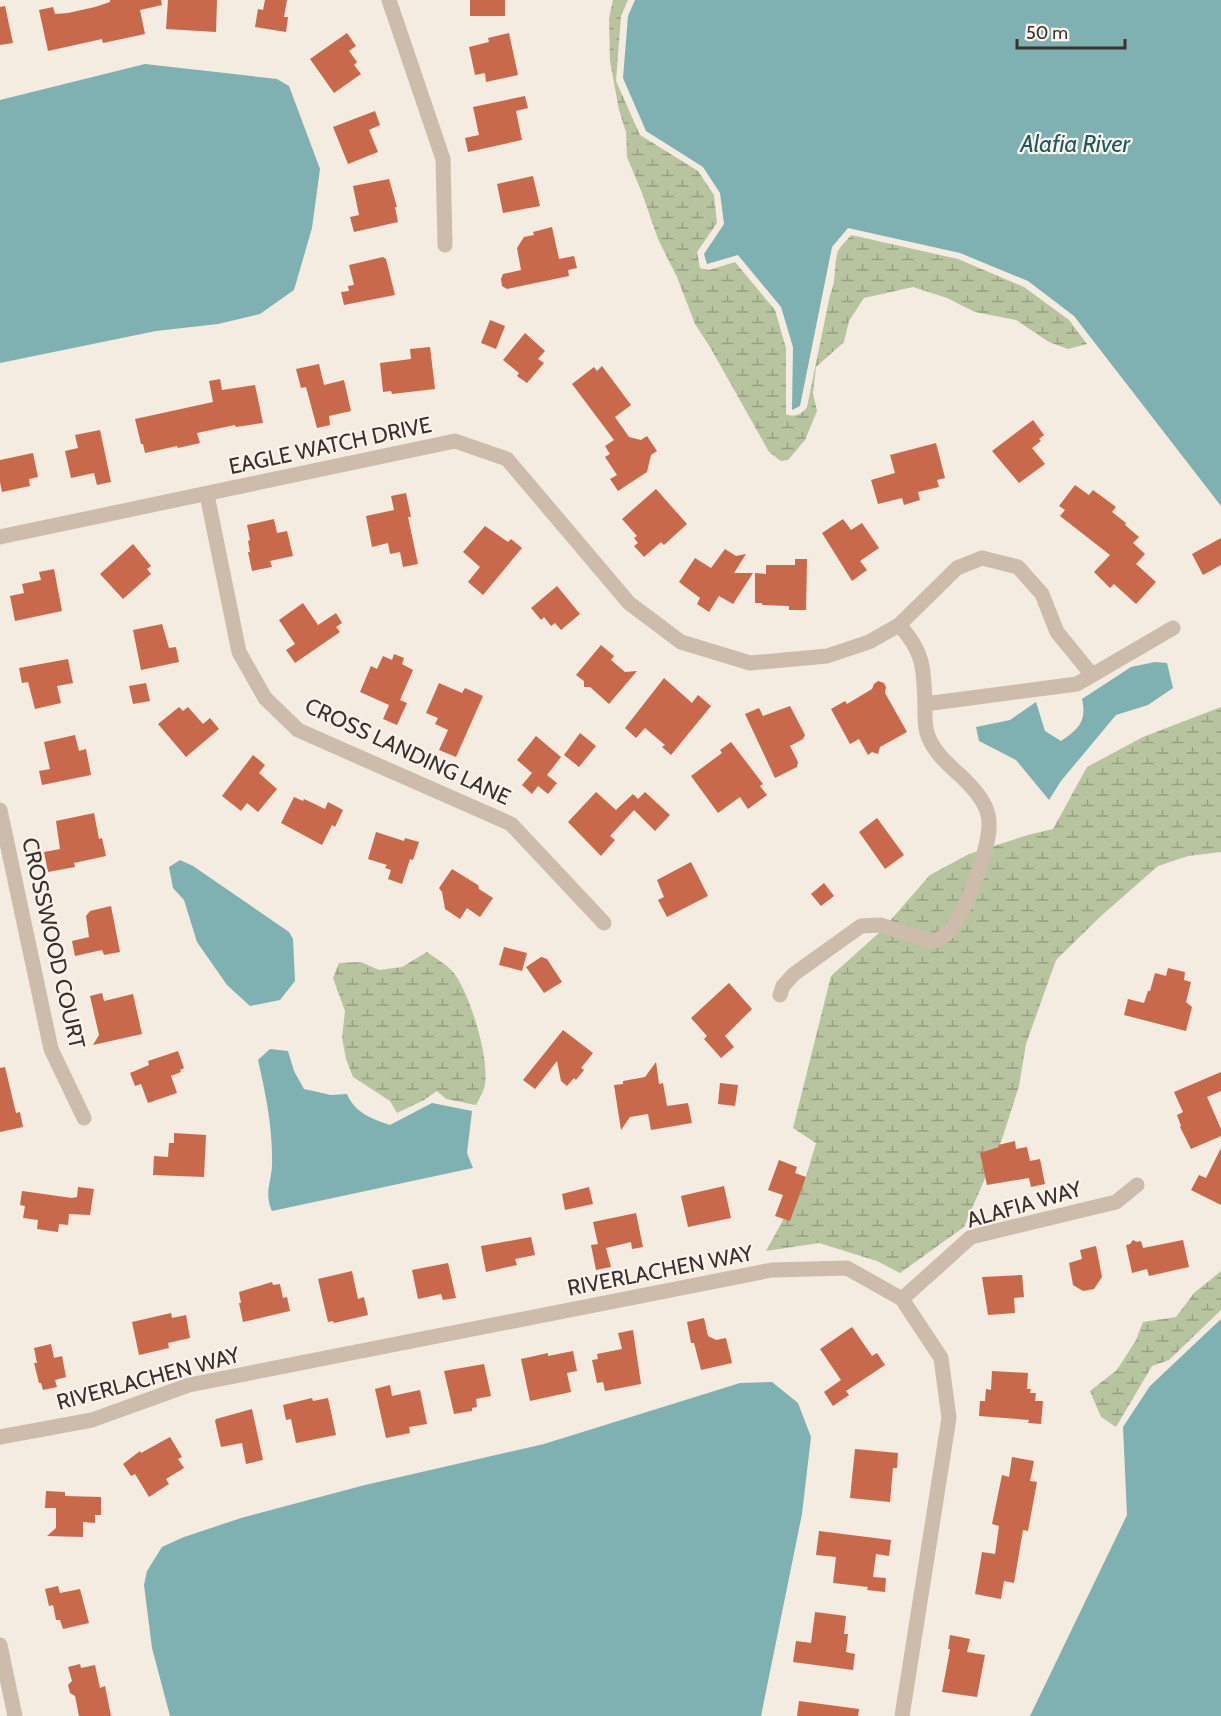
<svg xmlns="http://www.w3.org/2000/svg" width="1221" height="1716" font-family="Cabin,sans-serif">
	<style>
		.wetland { fill: url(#wetland-marsh) }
		.water { fill: #7fb0b2 }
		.building { fill: #c8694b }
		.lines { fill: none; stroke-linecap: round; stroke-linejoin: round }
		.minor { stroke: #cdbbac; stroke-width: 15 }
		.labels { text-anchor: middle; stroke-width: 4.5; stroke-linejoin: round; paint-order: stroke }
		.street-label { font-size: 22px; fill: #3b302b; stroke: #fbf5ee }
		.water-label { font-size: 24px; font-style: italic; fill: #1f5a5e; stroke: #fbf5ee }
	</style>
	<defs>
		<pattern id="wetland-marsh" width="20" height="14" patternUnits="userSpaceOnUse" patternTransform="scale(1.5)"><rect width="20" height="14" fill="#b8c4a0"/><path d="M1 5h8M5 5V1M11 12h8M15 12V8" fill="none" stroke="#97a083"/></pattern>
	</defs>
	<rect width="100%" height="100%" fill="#f4ebe1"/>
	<path class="wetland" d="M613,0H628L621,16L616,81L640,135L698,171L714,195L717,223L697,252L700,268L709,270L735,262L775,310L786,348V414C793,418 803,414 807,407L830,295C837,281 833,266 838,251C841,246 847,240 851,235L958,259L1024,287L1069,320L1087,344L1068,349L1049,342L1016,320L975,312L947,298L913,287L864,298L849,321L844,342L816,367L813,393L817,411L805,440L788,460L781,461L769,452L710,347L695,324L677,277L658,239L642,193L627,157L626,132L619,110L610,61L609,18Z
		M1221,707V852L1188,856L1158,866L1101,916L1056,960L1026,1044L1019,1086L1002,1139L964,1227L900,1273L877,1261L819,1243L766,1251L805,1180L816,1143L793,1128L831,976L881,931L930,875L969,854L1028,835L1053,829L1087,767L1143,737Z
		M427,952C436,959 450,966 456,976C471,999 489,1056 485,1084C484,1091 479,1099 476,1105L446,1099L437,1091L424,1100L397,1113L390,1101L353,1077L346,1059L342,1038L345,1011L333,978L339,963L361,962L379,970L402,967Z
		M1221,1271V1310L1169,1360L1152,1366L1116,1427L1101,1417L1090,1391L1117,1370L1136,1340L1143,1322L1176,1317L1194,1293Z"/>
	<path class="water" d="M635,0H1221V506L1074,316L1028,281L960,253L848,228L832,247L800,406L792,410L793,347L781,307L738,255L707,264L704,254L724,224L720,193L703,167L646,131L623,78L628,16Z
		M145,64L277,79L289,86L320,169L312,228L294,290L260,314L218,324L156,331L0,363V100Z
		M1155,662L1167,663L1173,688L1148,705L1116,715L1061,781L1049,800L1016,760L979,741L976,727L1010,720L1036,702L1045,731L1061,741C1079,729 1087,721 1082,699L1131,667Z
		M180,860L193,866L289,932L293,939L295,981L280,1000L250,1006L227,985L197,942L184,900L173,888L169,867Z
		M270,1049L288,1051L294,1071L304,1089L331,1095L347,1094C355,1113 372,1119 390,1125L432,1103L472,1111L467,1153L473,1168L272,1211C264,1193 271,1184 272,1166C273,1129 266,1095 258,1060Z
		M1221,1319V1716H1030L1127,1515L1123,1427L1150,1386Z
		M772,1382L798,1403L811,1437L802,1514L761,1716H170L152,1648L144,1585L147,1571L162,1547L184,1537L241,1518L365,1485L544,1444L740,1383Z"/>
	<path class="building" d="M110,0H161L162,5L140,10L145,34L103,43L102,39L48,51L39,10L53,7L55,14L68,13L95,7L110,2Z
		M168,0H217L216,32L166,29Z
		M265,0H287L284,17H288L286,32L255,27L258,9L263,10Z
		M470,0H505V16H470Z
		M5,6L13,43L0,45V7Z
		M347,33L356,46L349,51L357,62L354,65L361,74L334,93L310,59Z
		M509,33L518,75L486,82L485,73L475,75L469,47L489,42L488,38Z
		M525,96L528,108L516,111L522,140L468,152L465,138L479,135L473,107Z
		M375,111L380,125L369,130L378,152L348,164L333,127Z
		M533,176L540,206L503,213L497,184Z
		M389,179L397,207H395L398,222L354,232L350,217L359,215L353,186Z
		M552,227L559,259L574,256L577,268L568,270L569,276L507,289L502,286L501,279L503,274L521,270L517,248L524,237L534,235L533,232Z
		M383,257L386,259L395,295L344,305L341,292L349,291L348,286L354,285L349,265Z
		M490,320L505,326L496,349L481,343Z
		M525,333L545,351L538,359L544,363L527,383L517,376L519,373L503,360Z
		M430,347L435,389L392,394L391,391L383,392L380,363L411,359L410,349Z
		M319,364L324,385L344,380L351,411L329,416L330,425L317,428L306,387L301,388L296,369Z
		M602,366L631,405L615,417L629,437L641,440L647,436L657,451L651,455L647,472L618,491L610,479L617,475L605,457L610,454L605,446L614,440L572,384L594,367L597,371Z
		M220,379L222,390L255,385L263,423L236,427L235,425L197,433L200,443L178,448L177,446L145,453L143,444H141L135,419L213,402L209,381Z
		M1033,420L1044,435L1039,439L1041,441L1032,448L1045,464L1019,483L992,451Z
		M100,430L111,482L97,485L94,473L71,478L65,451L78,448L75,435Z
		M936,443L945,478L937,480L939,487L918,492L920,500L904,505L902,498L878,504L871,480L895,473L890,455Z
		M33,453L38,477L29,479L30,486L2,492L0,482V460Z
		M1075,485L1089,495L1093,490L1116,507L1112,512L1126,523L1125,525L1139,537L1133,543L1145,554L1136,564L1156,582L1136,604L1114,584L1110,588L1094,572L1110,555L1060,516L1065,510L1059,506Z
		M656,489L687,524L664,545L661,542L644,557L634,546L638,543L634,538L637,536L622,519Z
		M406,493L411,517H408L418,564L403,567L400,552L390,554L388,543L372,547L366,516L394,510L391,496Z
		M274,519L277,533L287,531L293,556L270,561L272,567L252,571L248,552H250L248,541L250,540L247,525Z
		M843,519L851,530L862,523L879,548L860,561L867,570L852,581L822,533Z
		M485,526L508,542L511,539L522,548L483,595L468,582L480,567L463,552Z
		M1221,538V565L1203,575L1192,554Z
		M133,544L151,566L147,569L151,574L123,599L100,574Z
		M725,549L736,556L746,554L734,573H753L733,604L719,596L709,612L697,604L700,598L679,582L695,558L711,568Z
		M795,559H807L806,610H789V606L762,605V603H755V573L766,574V565H795Z
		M54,569L62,611L15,621L10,596L24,593L22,584L41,580L39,572Z
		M557,586L580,614L561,630L555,623L551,626L544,617L541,620L531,608Z
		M303,603L318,625L336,613L342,623L336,627L340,632L295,663L286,650L295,644L279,620Z
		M162,624L169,648L176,647L179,662L141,670L133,630Z
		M601,645L614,656L611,660L625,672L637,671L609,704L590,687H584V681L576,675Z
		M394,654L404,658L402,664L413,670L400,700L407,703L397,725L383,719L389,705L360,692L371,666L377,669L383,656L392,660Z
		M68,659L73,683L57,686L61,703L35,709L28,682L22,683L19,668Z
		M664,678L692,703L698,695L711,706L671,755L662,747L665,745L645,728L636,738L625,728Z
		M878,681L884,683L886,687L885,693L907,732L880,747L878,754L872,752L868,755L859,739L850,744L831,709L845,701L847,704L872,689L874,684Z
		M146,683L150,701L133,704L129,686Z
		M439,683L462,693L465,688L483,696L456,757L439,750L448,730L435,724L438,718L426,713Z
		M790,706L805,735L803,739L790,746L798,762L797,767L775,778L745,714L759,708L763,716Z
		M179,707L183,711L188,707L203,724L210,718L219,729L186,757L158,724Z
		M580,733L596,746L579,767L564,755Z
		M75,735L79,751L86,749L91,775L42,785L39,771L50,769L44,742Z
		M536,736L561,757L547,775L557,783L548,794L538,786L532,794L522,785L532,773L517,760Z
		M731,742L763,784L760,786L767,795L748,809L740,797L718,813L691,776L722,753L720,750Z
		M253,755L265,765L259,773L277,789L258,812L247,803L241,811L222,796Z
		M596,792L616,810L633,794L638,799L645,792L670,815L655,831L634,810L610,836L615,840L601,856L568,822Z
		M294,797L303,801L304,799L325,809L328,802L343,810L335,827L332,825L322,845L281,823Z
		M94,813L99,839L102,838L106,856L74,863L75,867L48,872L44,852L60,849L56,821Z
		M877,818L904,855L885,869L859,832Z
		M376,832L404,841L405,838L419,842L413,860L410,859L402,884L388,879L391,870L385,868L387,865L368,859Z
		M691,862L708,896L667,917L658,900L664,897L657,880Z
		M452,869L478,885L479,889L493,898L480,917L467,908L460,919L445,909L442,892L439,888Z
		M824,883L834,896L821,906L811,894Z
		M111,906L120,952L104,955L102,950L75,956L72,941L89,937L86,916L90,911Z
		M504,947L527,953L522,971L499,965Z
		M541,957L547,959L562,982L544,993L526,967Z
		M1168,968L1185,972L1184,980L1191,982L1186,1002L1192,1007L1186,1031L1124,1015L1128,999L1144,1003L1148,991H1150L1155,973L1166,976Z
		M729,983L752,1009L725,1036L734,1047L721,1058L704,1039L707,1036L691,1018Z
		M102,993L104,1001L133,994L142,1034L93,1045L99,1035L90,996Z
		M563,1030L593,1053L581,1068L584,1070L576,1080L574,1078L567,1086L561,1081L557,1061L535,1089L523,1080Z
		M178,1051L184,1068L180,1070L181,1072L171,1076L177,1093L148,1103L141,1084L135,1086L130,1073L149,1065L148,1061Z
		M656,1062L659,1084L663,1083L667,1106L688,1103L692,1123L651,1130L648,1114L630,1117L621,1130L614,1085L623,1084V1081L645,1077Z
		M5,1067L16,1113L20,1112L23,1127L0,1132V1068Z
		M1221,1072V1091L1207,1097L1221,1129V1136L1191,1149L1180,1127L1181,1126L1177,1115L1183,1112L1174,1092Z
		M720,1083L738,1085L735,1106L718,1104Z
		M174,1133L206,1135L204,1177L153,1175L154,1156L168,1157L169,1143H174Z
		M1015,1141L1016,1149L1027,1147L1030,1161L1040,1159L1045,1184L1031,1187L1029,1178L987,1185L980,1153L999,1147L998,1145Z
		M1221,1148V1205L1191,1190L1199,1175L1206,1178Z
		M779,1160L797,1167L795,1173L806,1177L790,1221L775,1216L783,1195L768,1190Z
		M724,1186L731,1218L688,1227L681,1196Z
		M78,1187L94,1189L90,1215L69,1214L68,1225L59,1224L58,1232L37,1229L38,1220L23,1218L25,1206L20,1205L22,1191L72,1198L77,1197Z
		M589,1187L593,1204L565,1210L562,1194Z
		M636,1213L643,1247L632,1249L631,1242L606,1248L611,1267L596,1270L591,1245L598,1244L593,1222Z
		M531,1237L535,1255L515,1259L517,1265L486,1272L481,1246Z
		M1133,1240L1137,1242L1141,1241L1143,1248L1183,1240L1189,1267L1149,1276L1147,1269L1132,1273L1126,1245L1130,1244Z
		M1096,1246L1102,1277L1094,1289L1083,1291L1073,1285L1069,1263L1082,1259L1080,1250Z
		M448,1263L456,1298L443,1300L441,1294L418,1299L412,1270Z
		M352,1271L358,1299L364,1297L368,1315L334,1323L333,1321L328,1322L318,1279Z
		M1022,1275L1024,1297L1014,1298L1015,1313L988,1315L982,1277Z
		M272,1282L273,1285L280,1284L283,1298L287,1297L290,1311L243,1322L239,1303H241L239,1292Z
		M171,1313L172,1318L186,1315L190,1338L168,1343L169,1348L139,1355L132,1322Z
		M704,1318L708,1336L716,1340L726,1338L732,1363L701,1370L694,1343H691L687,1322Z
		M852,1327L872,1356L877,1353L885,1365L846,1391L849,1395L833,1406L824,1392L841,1380L820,1349Z
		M633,1330L641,1384L605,1391L603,1382L597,1383L592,1360L598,1359L597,1354L622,1349L618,1333Z
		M51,1344L54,1358L62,1356L66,1377L55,1380L57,1387L43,1390L41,1383H39L34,1363H37L34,1348Z
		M573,1351L577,1371L567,1373L571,1392L530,1401L521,1359L548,1353V1356Z
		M484,1364L491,1396L476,1399L477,1407L472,1408V1411L454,1414L444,1371Z
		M992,1371L1028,1373L1027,1389H1031L1030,1393H1036L1035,1401H1043L1041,1424L1028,1423L1029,1420L979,1416L980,1401H985L986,1389L991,1390Z
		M390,1385L392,1396L420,1390L427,1424L409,1427L410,1433L386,1438L375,1389Z
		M312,1398L313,1401L328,1398L336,1435L296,1443L291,1419L286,1420L283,1405Z
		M252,1409L263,1460L246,1464L242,1443L221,1447L215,1421L216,1419Z
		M170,1437L182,1457L178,1459L184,1468L166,1479L169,1484L149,1497L135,1474L131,1476L123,1464L140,1451L141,1453Z
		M855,1449L898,1453L897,1468H893L890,1502L850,1498Z
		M1012,1457L1034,1461L1030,1481L1037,1482L1028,1531L1023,1530L1014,1583L1004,1581L1001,1599L975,1594L982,1552L995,1554L999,1526L992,1524L1002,1475L1009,1477Z
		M46,1491L65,1492V1496L101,1497V1515H95V1523L83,1522V1537L47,1536L56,1528V1508H45Z
		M819,1531L891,1540L889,1556L876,1554L873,1577L886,1578L885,1592L867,1590L868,1587L833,1583L836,1557L816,1555Z
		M58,1586L60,1593L80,1589L89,1623L63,1629L60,1620H56L53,1605L49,1606L45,1589Z
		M815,1612L846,1616L844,1634H848L846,1652L855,1654L853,1670L793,1662L796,1641L811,1643Z
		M950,1635L970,1639L967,1652L985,1655L977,1697L942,1692L950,1649H948Z
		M80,1664L81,1668L95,1665L100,1688L105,1686L111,1716H79L75,1696L70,1693L68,1685L72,1681L68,1667Z
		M799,1701L859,1709L858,1716H797Z"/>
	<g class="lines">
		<path class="minor" d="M389,0L443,159L445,245
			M207,495L239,652L265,698L298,730L511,824L604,923
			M0,537L455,441L507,459L629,603L681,642L750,663L827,656L869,642L899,625L957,568L982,558L1018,567L1042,594L1057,632L1092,675
			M925,704L1077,684L1173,628
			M0,810L51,1049L84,1118
			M780,995L783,986L794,974L861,926L880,925L931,941C946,941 958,920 964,907C972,892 977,876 982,860C994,822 993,807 963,778C950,766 935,754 928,736C924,726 925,715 925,705C924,670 924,651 899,625
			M902,1299L971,1237L1116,1202L1137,1185
			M0,1437L92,1420L189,1385L772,1270L847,1268L902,1299L941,1358L949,1418L902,1716
			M0,1645L15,1716"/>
	</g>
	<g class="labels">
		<g class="street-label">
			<text transform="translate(330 445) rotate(-12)" y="8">EAGLE WATCH DRIVE</text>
			<text transform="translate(408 751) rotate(25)" y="8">CROSS LANDING LANE</text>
			<text transform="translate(54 943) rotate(77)" y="8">CROSSWOOD COURT</text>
			<text transform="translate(1024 1204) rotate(-16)" y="8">ALAFIA WAY</text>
			<text transform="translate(660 1270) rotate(-11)" y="8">RIVERLACHEN WAY</text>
			<text transform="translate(148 1378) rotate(-15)" y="8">RIVERLACHEN WAY</text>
		</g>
		<g class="water-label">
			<text x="1075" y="152">Alafia River</text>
		</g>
	</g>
	<path d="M1017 39v9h108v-9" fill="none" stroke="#3b302b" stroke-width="3"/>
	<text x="1026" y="39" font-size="18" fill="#3b302b" stroke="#fbf5ee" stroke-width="4.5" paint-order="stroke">50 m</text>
</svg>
